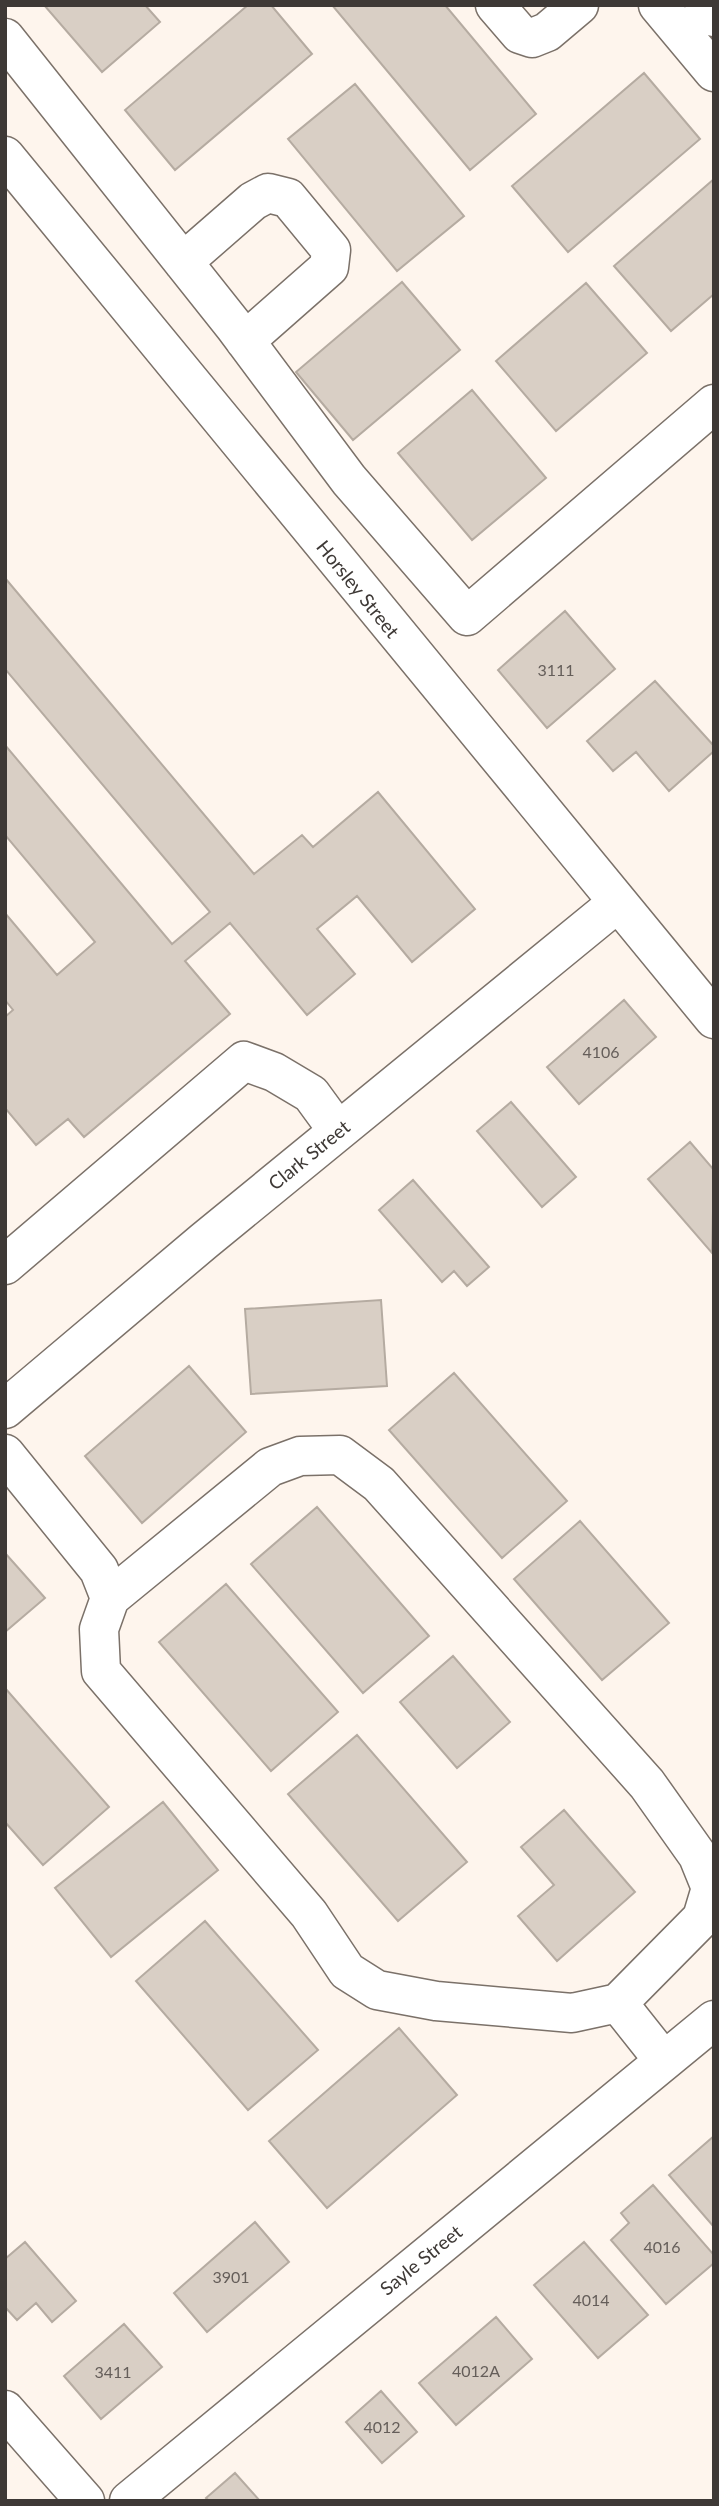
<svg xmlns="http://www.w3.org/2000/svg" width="719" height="2506" font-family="Lato,sans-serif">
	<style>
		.building { fill: #d9cfc5; stroke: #b5aba1; stroke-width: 2 }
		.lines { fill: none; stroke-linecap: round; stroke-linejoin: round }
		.minor-casing { stroke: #7b7169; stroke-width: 41 }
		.minor { stroke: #fff; stroke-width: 38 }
		.labels { text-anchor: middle; stroke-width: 7; stroke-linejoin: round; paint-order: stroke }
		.number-label { font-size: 16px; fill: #655e5a }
		.street-label { font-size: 19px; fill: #3e3936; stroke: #fff }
	</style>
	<rect width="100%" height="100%" fill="#fef5ed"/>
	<path class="building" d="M44,5H145L160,22L102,72Z
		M248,5H271L312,54L175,170L125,110Z
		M332,5H445L536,114L470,170Z
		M644,73L700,139L568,252L512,186Z
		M355,84L464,216L397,271L288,139Z
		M714,179V294L671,331L614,266Z
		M402,282L460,350L353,440L296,372Z
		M586,283L647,353L556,431L496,361Z
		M472,390L546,478L472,540L398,453Z
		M5,578L254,874L302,835L313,847L378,792L475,909L412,962L357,896L317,929L355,974L307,1015L230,923L185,961L230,1014L84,1137L68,1119L36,1145L5,1108V1017L13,1010L5,1000V913L57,975L95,942L5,835V745L172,944L210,912L5,669Z
		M565,611L615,669L547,728L498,670Z
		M655,681L714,746V751L669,791L636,752L613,771L587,741Z
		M624,1000L656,1037L579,1104L547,1067Z
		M511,1102L576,1177L542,1207L477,1131Z
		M690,1142L714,1170L712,1253L648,1179Z
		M413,1180L489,1267L467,1286L454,1271L442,1282L379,1210Z
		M381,1300L387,1386L251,1394L245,1309Z
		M189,1366L246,1432L142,1523L85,1456Z
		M454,1373L567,1501L502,1558L389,1430Z
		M317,1507L429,1636L363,1693L251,1564Z
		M580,1521L669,1623L602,1680L514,1579Z
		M5,1553L45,1598L5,1632Z
		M226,1584L338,1712L271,1771L159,1642Z
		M453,1656L510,1722L457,1768L400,1702Z
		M5,1688L109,1807L43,1865L5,1822Z
		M357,1735L467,1862L398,1921L288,1794Z
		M163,1802L218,1870L111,1957L55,1888Z
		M564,1810L635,1892L557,1961L518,1916L554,1885L521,1847Z
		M205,1921L318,2050L248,2110L136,1981Z
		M399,2028L457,2095L327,2208L269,2141Z
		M714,2136V2227L669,2175Z
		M653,2185L714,2255V2263L666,2304L611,2240L629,2223L621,2213Z
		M255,2222L289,2262L207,2332L174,2293Z
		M25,2242L76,2301L52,2322L36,2303L17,2320L5,2307V2259Z
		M584,2242L648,2315L598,2358L534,2285Z
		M496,2317L532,2359L456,2425L419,2383Z
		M124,2324L162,2367L101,2419L64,2376Z
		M381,2391L417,2432L382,2463L346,2422Z
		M235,2473L260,2501H209L206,2498Z"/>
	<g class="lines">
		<defs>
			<path id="minor" d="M495,5L520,34L532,38L547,32L579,5
				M658,5L714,72
				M704,5L714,17
				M5,38L234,326L349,480L467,616L714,404
				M5,156L714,1019
				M183,262L253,201L268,193L288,198L331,250L329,267L245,341
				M5,1265L244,1061L274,1072L311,1094L338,1131
				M5,1409L204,1241L616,904
				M5,1454L99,1570L110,1598L99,1629L101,1671L309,1914L347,1971L377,1990L436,2001L572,2013L618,2003L664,2061
				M110,1598L270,1467L300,1456L340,1455L379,1484L647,1784L698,1856L711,1888L702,1918L618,2003
				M5,2410L85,2501
				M129,2501L714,2020"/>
		</defs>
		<use href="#minor" class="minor-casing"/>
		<use href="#minor" class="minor"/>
	</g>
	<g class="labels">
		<g class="number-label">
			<text x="556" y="676">3111</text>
			<text x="601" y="1058">4106</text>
			<text x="662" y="2253">4016</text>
			<text x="231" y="2283">3901</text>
			<text x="591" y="2306">4014</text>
			<text x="476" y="2377">4012A</text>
			<text x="113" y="2378">3411</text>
			<text x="382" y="2433">4012</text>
		</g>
		<g class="street-label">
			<text transform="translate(358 589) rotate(51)" y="7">Horsley Street</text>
			<text transform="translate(309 1155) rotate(-39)" y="7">Clark Street</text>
			<text transform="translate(421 2260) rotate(-39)" y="7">Sayle Street</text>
		</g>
	</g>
	<rect width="719" height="2506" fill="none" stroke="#3e3936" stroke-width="14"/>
</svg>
